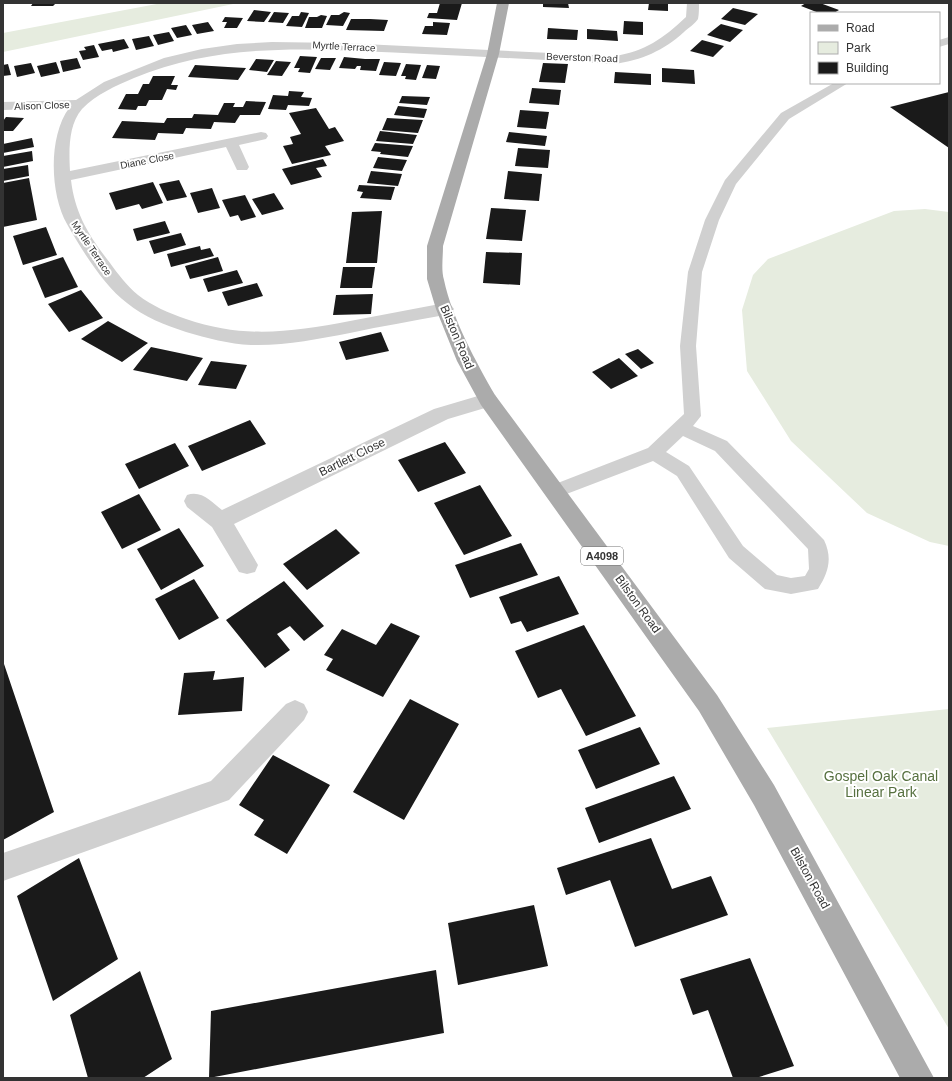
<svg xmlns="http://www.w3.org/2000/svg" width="952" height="1081" font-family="Helvetica,sans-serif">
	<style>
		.green { fill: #e6ecdf }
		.building { fill: #1a1a1a }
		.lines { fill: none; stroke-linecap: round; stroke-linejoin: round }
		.lane { fill: #d0d0d0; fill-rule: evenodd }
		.street { fill: #d0d0d0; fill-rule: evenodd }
		.primary { fill: #ababab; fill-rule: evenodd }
		.labels { text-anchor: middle; stroke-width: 4; stroke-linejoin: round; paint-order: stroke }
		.far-street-label { font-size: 10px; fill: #333; stroke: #fff }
		.shield { fill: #fff; stroke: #707070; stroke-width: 1 }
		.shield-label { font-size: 11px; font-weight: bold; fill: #333 }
		.street-label { font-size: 12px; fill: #333; stroke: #fff }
		.near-park-label { font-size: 14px; fill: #56703f; stroke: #fff }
	</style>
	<rect width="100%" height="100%" fill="#fff"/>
	<path class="green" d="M162,3H238L3,52V33Z
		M925,209L949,212V546L930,542L867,513L791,441L747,371L742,310L753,275L768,259L894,211Z
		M949,709V1029L767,728Z"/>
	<path class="building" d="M33,3H56L53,6H31Z
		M440,3H462L457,20L427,18L429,13H437Z
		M543,3H568L569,8L543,7Z
		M649,3H668V11L648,10Z
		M806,3H820L839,10L834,13H819L801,6Z
		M733,8L758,14L745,25L721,19Z
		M254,10L271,12L264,22L247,21Z
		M274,12L289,13L283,23L268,22Z
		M301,12L309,13L302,27L286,26L292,16H299Z
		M344,12L350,13L343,26L326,25L331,15H339Z
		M321,15L327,16L322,28H305L309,17H317Z
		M225,17L243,18L237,28H224L227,22H222Z
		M351,19H370L388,20L384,31L346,30Z
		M624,21L643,22V35L623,34Z
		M208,22L214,31L197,34L192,25Z
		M433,22L450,23L447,35L422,34L425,26H433Z
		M721,24L743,30L730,42L707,35Z
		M186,25L192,35L177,38L171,28Z
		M548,28L578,30L577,40L547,39Z
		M587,29L617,31L618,41L587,39Z
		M169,32L174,41L158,45L153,35Z
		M149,36L154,46L136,50L132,39Z
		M124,39L129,48L113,52L112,49L102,51L98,44Z
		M702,40L724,46L713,57L690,51Z
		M94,45L99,57L83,60L79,51L86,50L84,47Z
		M300,56L317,57L310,73L298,72L300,68H294Z
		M344,57L365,59H380L376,71L360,70L361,66H357L355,69L339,68Z
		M77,58L81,68L63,72L60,61Z
		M321,58H336L330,70L315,69Z
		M256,59L274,60L267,72L249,70Z
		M276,61L291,62L282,76L267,75Z
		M56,62L60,73L41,77L37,66Z
		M384,62L401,63L396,76L379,75Z
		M31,63L35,73L17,77L14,66Z
		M543,63L568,64L565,83L539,82Z
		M8,64L11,75L3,76V65Z
		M406,64L421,65L416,80L405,79L406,76H401Z
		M195,65L228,67L246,68L238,80L188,77Z
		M427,65L440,66L436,79L422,78Z
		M662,68L694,70L695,84L662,82Z
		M615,72L651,74V85L614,83Z
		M153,76H175L171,85H178L176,90L167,89L162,100H149L146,106H138L136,110L118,109L126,94H138L143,84H149Z
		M532,88L561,90L559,105L529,103Z
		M289,91L304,92L301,97L312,98L309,106L288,105L286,110L268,109L273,95L288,96Z
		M949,92V148L890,107Z
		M402,96L430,97L427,105L399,103Z
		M246,101L266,102L260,115H240L235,123L214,122L211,129L186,128L183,134L158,133L155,140L112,138L122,121L164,123L167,118H192L194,114L218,115L224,103H235L233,107H243Z
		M398,106L427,109L424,118L394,115Z
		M316,108L329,129L335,127L344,141L325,146L331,155L292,164L283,146L293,144L290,137L301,134L289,113Z
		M520,110L549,112L546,129L517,127Z
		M6,117L24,118L13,131H3V121Z
		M387,118L423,120L418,133L382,130Z
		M380,131L417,135L413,144L376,141Z
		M509,132L547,136L545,146L506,142Z
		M32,138L34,147L3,153V144Z
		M375,143L413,146L408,157L380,154L381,152L371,151Z
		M518,148L550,150L548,168L515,166Z
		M32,151L33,161L3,167V156Z
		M378,157L407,160L402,171L373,168Z
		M323,159L327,166L316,168L322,177L291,185L282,169Z
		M28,165L29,176L3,181V169Z
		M371,171L402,174L398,186L367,183Z
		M508,171L542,174L539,201L504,199Z
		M29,178L37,220L3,227V183Z
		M179,180L187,197L167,201L159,184Z
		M153,182L163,203L142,209L139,204L116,210L109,193Z
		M359,185L395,187L391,200L360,198L363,192L357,191Z
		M212,188L220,208L198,213L190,193Z
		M274,193L284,209L262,215L252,199Z
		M245,195L256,217L241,221L238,215L230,217L222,200Z
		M491,208L526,210L522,241L486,239Z
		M382,211L377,263H346L352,212Z
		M165,221L170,233L137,241L133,229Z
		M46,227L57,255L23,265L13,236Z
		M181,233L186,245L154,254L149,241Z
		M200,246L201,250L210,248L214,256L171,267L167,254Z
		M486,252L522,253L520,285L483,283Z
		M63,257L78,287L45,298L32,267Z
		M218,257L223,271L190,279L185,266Z
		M343,267H375L372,288H340Z
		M237,270L243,283L208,292L203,279Z
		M257,283L263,296L228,306L222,292Z
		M81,290L103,318L69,332L48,304Z
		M373,294L371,314L333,315L336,295Z
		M108,321L148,343L122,362L81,339Z
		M381,332L389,351L346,360L339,342Z
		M151,347L203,358L187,381L133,370Z
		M638,349L654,363L641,369L625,354Z
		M619,358L638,376L611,389L592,372Z
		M211,361L247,365L236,389L198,385Z
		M250,420L266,444L202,471L188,446Z
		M445,442L466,473L418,492L398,460Z
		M175,443L189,466L139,489L125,464Z
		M480,485L512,536L464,555L434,503Z
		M139,494L161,530L122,549L101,512Z
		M179,528L204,566L161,590L137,549Z
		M336,529L360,553L307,590L283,564Z
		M521,543L538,575L470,598L455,565Z
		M559,576L579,614L527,632L521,621L511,624L499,597Z
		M194,579L219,618L179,640L155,599Z
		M284,581L324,626L304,641L290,626L277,634L290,650L265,668L226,620Z
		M391,623L420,636L383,697L326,670L333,659L324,655L342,629L376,645Z
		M584,625L636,716L586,736L561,689L538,698L515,651Z
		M3,661L54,812L3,840Z
		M215,671L213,680L244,677L242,711L178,715L184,673Z
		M410,699L459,724L404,820L353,792Z
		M640,727L660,764L596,789L578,750Z
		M273,755L330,785L287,854L254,835L264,820L239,805Z
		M674,776L691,809L599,843L585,808Z
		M651,838L672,889L711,876L728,915L635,947L610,880L566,895L557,868Z
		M79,858L118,959L53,1001L17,896Z
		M534,905L548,966L458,985L448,923Z
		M750,958L794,1066L756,1078H733L708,1010L693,1015L680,979Z
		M436,970L444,1033L209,1078L211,1011Z
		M140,971L172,1059L143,1078H88L70,1015Z"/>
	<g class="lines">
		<path class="lane" d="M949,37V44L939,47V40Z
			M834,83H848L789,119L736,184L719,220L702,272L696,346L701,416L693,426L727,441L824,540C833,559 828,573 818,589L791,594L765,589L729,558L677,476L653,461L556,498L550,496L547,491L550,486L648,448L684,414L680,346L688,272L705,220L725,180L781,113ZM683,436L715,451L808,549L809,569L805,576L791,578L777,575L743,546L689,466L666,452Z"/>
		<path class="street" d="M687,3H699C699,8 699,15 698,19C695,24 688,28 684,32C663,51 642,60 614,64C551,60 488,57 424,54C327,50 227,39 134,78C116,86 96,94 82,109C68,125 69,152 70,171L261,132L266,133L268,136L266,139L239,145L249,167L247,170H237L226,147L71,180C75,214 89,236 110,263C118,274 127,286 138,295C152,306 169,313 186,319C244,339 292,332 350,321C382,315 413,309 445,303L451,305L454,309L451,313L445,315C413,321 382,326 350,333C317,339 285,346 251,345C229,344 207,338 186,332C165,325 144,317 127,303C104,286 81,249 67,224C50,194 48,137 69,108L3,110V102L76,100L104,82L164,58L202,49L237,44L272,42L342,43L614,56C644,52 664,38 686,17Z
			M488,393L495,395L498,400L495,405L448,419L234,524L258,565L255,572L247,574L239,572L212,527L187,507L184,501L187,495C202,490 211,502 222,510L434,409Z
			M295,700L304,704L308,712L304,720L229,800L3,881V853L211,781L286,704Z"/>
		<path class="primary" d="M497,3H509L499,54L443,246C443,257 441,270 444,280C452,318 476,362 495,395L717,695L774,785L934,1078H900L754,805L699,711L481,405L457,361L436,309L427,279V246L487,54Z"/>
	</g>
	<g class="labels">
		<g class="far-street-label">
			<text transform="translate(344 46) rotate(3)" y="4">Myrtle Terrace</text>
			<text transform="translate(582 57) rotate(2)" y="4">Beverston Road</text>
			<text transform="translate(42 105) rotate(-2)" y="4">Alison Close</text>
			<text transform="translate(147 160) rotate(-11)" y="4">Diane Close</text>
			<text transform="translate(92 248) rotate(56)" y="4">Myrtle Terrace</text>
		</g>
		<rect class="shield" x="581" y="547" width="42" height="18" rx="3"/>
		<g class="shield-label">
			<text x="602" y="560">A4098</text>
		</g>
		<g class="street-label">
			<text transform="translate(457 337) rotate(67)" y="4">Bilston Road</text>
			<text transform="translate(352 457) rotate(-26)" y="4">Bartlett Close</text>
			<text transform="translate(638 604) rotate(54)" y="4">Bilston Road</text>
			<text transform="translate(810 878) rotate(61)" y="4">Bilston Road</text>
		</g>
		<g class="near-park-label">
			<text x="881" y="781">Gospel Oak Canal<tspan x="881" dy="16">Linear Park</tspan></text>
		</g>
	</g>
	<rect width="952" height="1081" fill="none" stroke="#333333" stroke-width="8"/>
	<rect x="810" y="12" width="130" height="72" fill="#ffffff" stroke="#adadad"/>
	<rect x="818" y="25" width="20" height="6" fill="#ababab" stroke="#adadad"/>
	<text x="846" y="32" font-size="12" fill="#333333">Road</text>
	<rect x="818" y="42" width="20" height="12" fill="#e6ecdf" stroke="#adadad"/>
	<text x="846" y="52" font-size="12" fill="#333333">Park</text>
	<rect x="818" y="62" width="20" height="12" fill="#1a1a1a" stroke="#adadad"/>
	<text x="846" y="72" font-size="12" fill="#333333">Building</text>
</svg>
